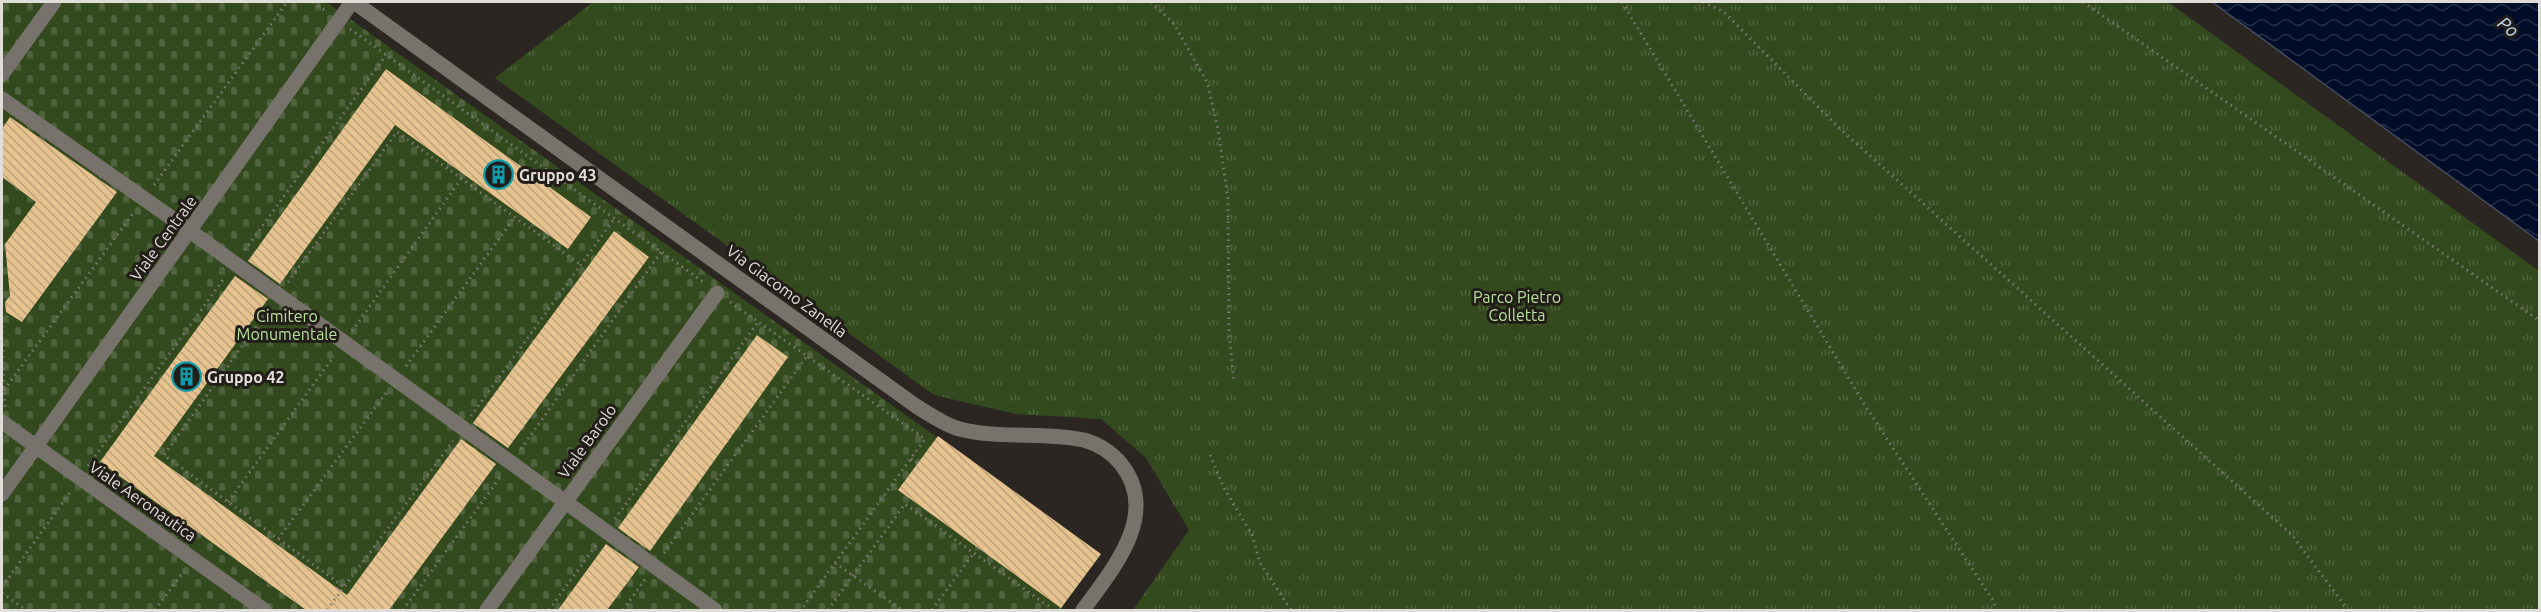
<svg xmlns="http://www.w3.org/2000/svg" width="2541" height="612" font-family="Ubuntu,sans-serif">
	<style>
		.cemetery { fill: url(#cemetery-stones) }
		.park { fill: url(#park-tufts) }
		.water { fill: url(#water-waves); stroke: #444c5e; stroke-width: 1.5 }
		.building { fill: url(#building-back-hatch) }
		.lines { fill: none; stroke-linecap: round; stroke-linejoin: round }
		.path { stroke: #7b7773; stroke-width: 3; stroke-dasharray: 1.5 4.5; stroke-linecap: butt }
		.minor { stroke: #78726c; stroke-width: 15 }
		.labels { text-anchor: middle; stroke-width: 6; stroke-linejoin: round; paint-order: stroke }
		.poi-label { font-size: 16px; font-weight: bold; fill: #e1deda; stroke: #221d18; text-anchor: start }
		.street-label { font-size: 16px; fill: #e1deda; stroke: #221d18 }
		.park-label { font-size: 16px; fill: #b6e298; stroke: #221d18 }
		.water-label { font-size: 18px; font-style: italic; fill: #c8ddf8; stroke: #221d18 }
	</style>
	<defs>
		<pattern id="cemetery-stones" width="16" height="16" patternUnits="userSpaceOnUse" patternTransform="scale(1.5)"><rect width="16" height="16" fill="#324a1e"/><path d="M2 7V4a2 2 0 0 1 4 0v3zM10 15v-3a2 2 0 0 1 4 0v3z" fill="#4f643e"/></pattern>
		<pattern id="park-tufts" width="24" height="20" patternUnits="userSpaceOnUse" patternTransform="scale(1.5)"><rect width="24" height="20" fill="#324a1e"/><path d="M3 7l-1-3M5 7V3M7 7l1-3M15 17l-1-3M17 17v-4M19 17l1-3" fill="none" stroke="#4f643e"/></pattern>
		<pattern id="water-waves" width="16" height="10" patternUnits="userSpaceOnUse" patternTransform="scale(1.5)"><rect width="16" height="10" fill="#000d29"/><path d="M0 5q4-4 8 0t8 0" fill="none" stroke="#253047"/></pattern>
		<pattern id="building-back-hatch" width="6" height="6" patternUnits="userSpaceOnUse" patternTransform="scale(1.5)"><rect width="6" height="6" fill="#e6c28e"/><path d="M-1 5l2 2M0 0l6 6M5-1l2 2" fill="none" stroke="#bea27b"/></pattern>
	</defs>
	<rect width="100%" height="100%" fill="#2b2622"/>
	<path class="cemetery" d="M2,2H326L1101,554L1060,610H2Z"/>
	<path class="park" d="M593,2H2168L2539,271V610H1133L1189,530L1146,458L1101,419L1016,414L934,395L495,78Z"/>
	<path class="water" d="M2212,2H2539V241Z"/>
	<path class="building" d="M386,69L591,217L568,249L395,125L280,284L248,261Z
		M10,117L117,192L22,322L6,312L5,302L10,296L5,244L36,202L2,177V129Z
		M614,231L649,257L508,448L473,423Z
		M235,276L268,299L154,456L347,595L461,439L496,464L389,610H306L100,462Z
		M757,335L788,357L650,551L618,528Z
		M938,436L1101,554L1061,608L898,490Z
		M606,544L639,567L607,610H558Z"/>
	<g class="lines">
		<path class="path" d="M313,2L326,11
			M1151,2L1174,24L1207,82L1218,129L1228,199L1229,332L1234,382
			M1622,2L1866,407L1994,602L1996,610
			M1703,2L1724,12L1838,127L2292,535L2348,610
			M2083,2L2540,321
			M350,29L706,284
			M154,185L287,2
			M245,250L386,55
			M288,282L397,132L581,265
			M730,302L925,439L801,610
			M270,307L164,455L344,587
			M2,326L4,390
			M352,331L461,179
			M406,366L515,217
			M2,388L4,390L5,408
			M4,390L134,212
			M471,416L614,219
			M521,449L661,252
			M1210,455L1224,488L1252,535L1260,563L1291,610
			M911,459L918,463
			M88,466L225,277
			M228,502L334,356
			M615,519L758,322
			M278,539L386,393
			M664,553L807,356
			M835,563L902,610
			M2,587L71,491
			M2,593L26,610
			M155,610L184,571
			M327,610L453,441
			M403,610L501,476
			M549,610L597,544
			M623,610L646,578
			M828,610L905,504L1051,608L1049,610
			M932,610L973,554"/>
		<path class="minor" d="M354,2L916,406C929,414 942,423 956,428C997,440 1042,431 1084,440C1098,444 1112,453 1121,464C1161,514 1112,570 1083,610
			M2,74L54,2
			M2,99L190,231L715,610
			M2,422L264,610
			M2,494L352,2
			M487,610L717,293"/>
	</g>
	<defs>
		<symbol id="building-ring" viewBox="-11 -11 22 22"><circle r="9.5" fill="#221d18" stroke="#0f9aa8" stroke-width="1.5"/><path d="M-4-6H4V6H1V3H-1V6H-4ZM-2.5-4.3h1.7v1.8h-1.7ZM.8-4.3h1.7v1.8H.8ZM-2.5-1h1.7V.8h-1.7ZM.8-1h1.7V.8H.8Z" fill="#0f9aa8"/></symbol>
	</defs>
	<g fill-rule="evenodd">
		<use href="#building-ring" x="482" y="158" width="33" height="33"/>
		<use href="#building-ring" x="170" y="360" width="33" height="33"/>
	</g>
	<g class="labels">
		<g class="poi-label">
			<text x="519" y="181">Gruppo 43</text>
			<text x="207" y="383">Gruppo 42</text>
		</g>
		<g class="street-label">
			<text transform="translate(163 238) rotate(-54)" y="6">Viale Centrale</text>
			<text transform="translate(787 291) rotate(36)" y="6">Via Giacomo Zanella</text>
			<text transform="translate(587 441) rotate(-54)" y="6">Viale Barolo</text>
			<text transform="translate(143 501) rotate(35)" y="6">Viale Aeronautica</text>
		</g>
		<g class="park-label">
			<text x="1517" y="303">Parco Pietro<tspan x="1517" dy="18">Colletta</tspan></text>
			<text x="287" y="322">Cimitero<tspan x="287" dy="18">Monumentale</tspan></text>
		</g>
		<g class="water-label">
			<text transform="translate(2508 27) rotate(39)" y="6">Po</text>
		</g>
	</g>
	<rect width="2541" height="612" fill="none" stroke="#e1deda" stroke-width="6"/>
</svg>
